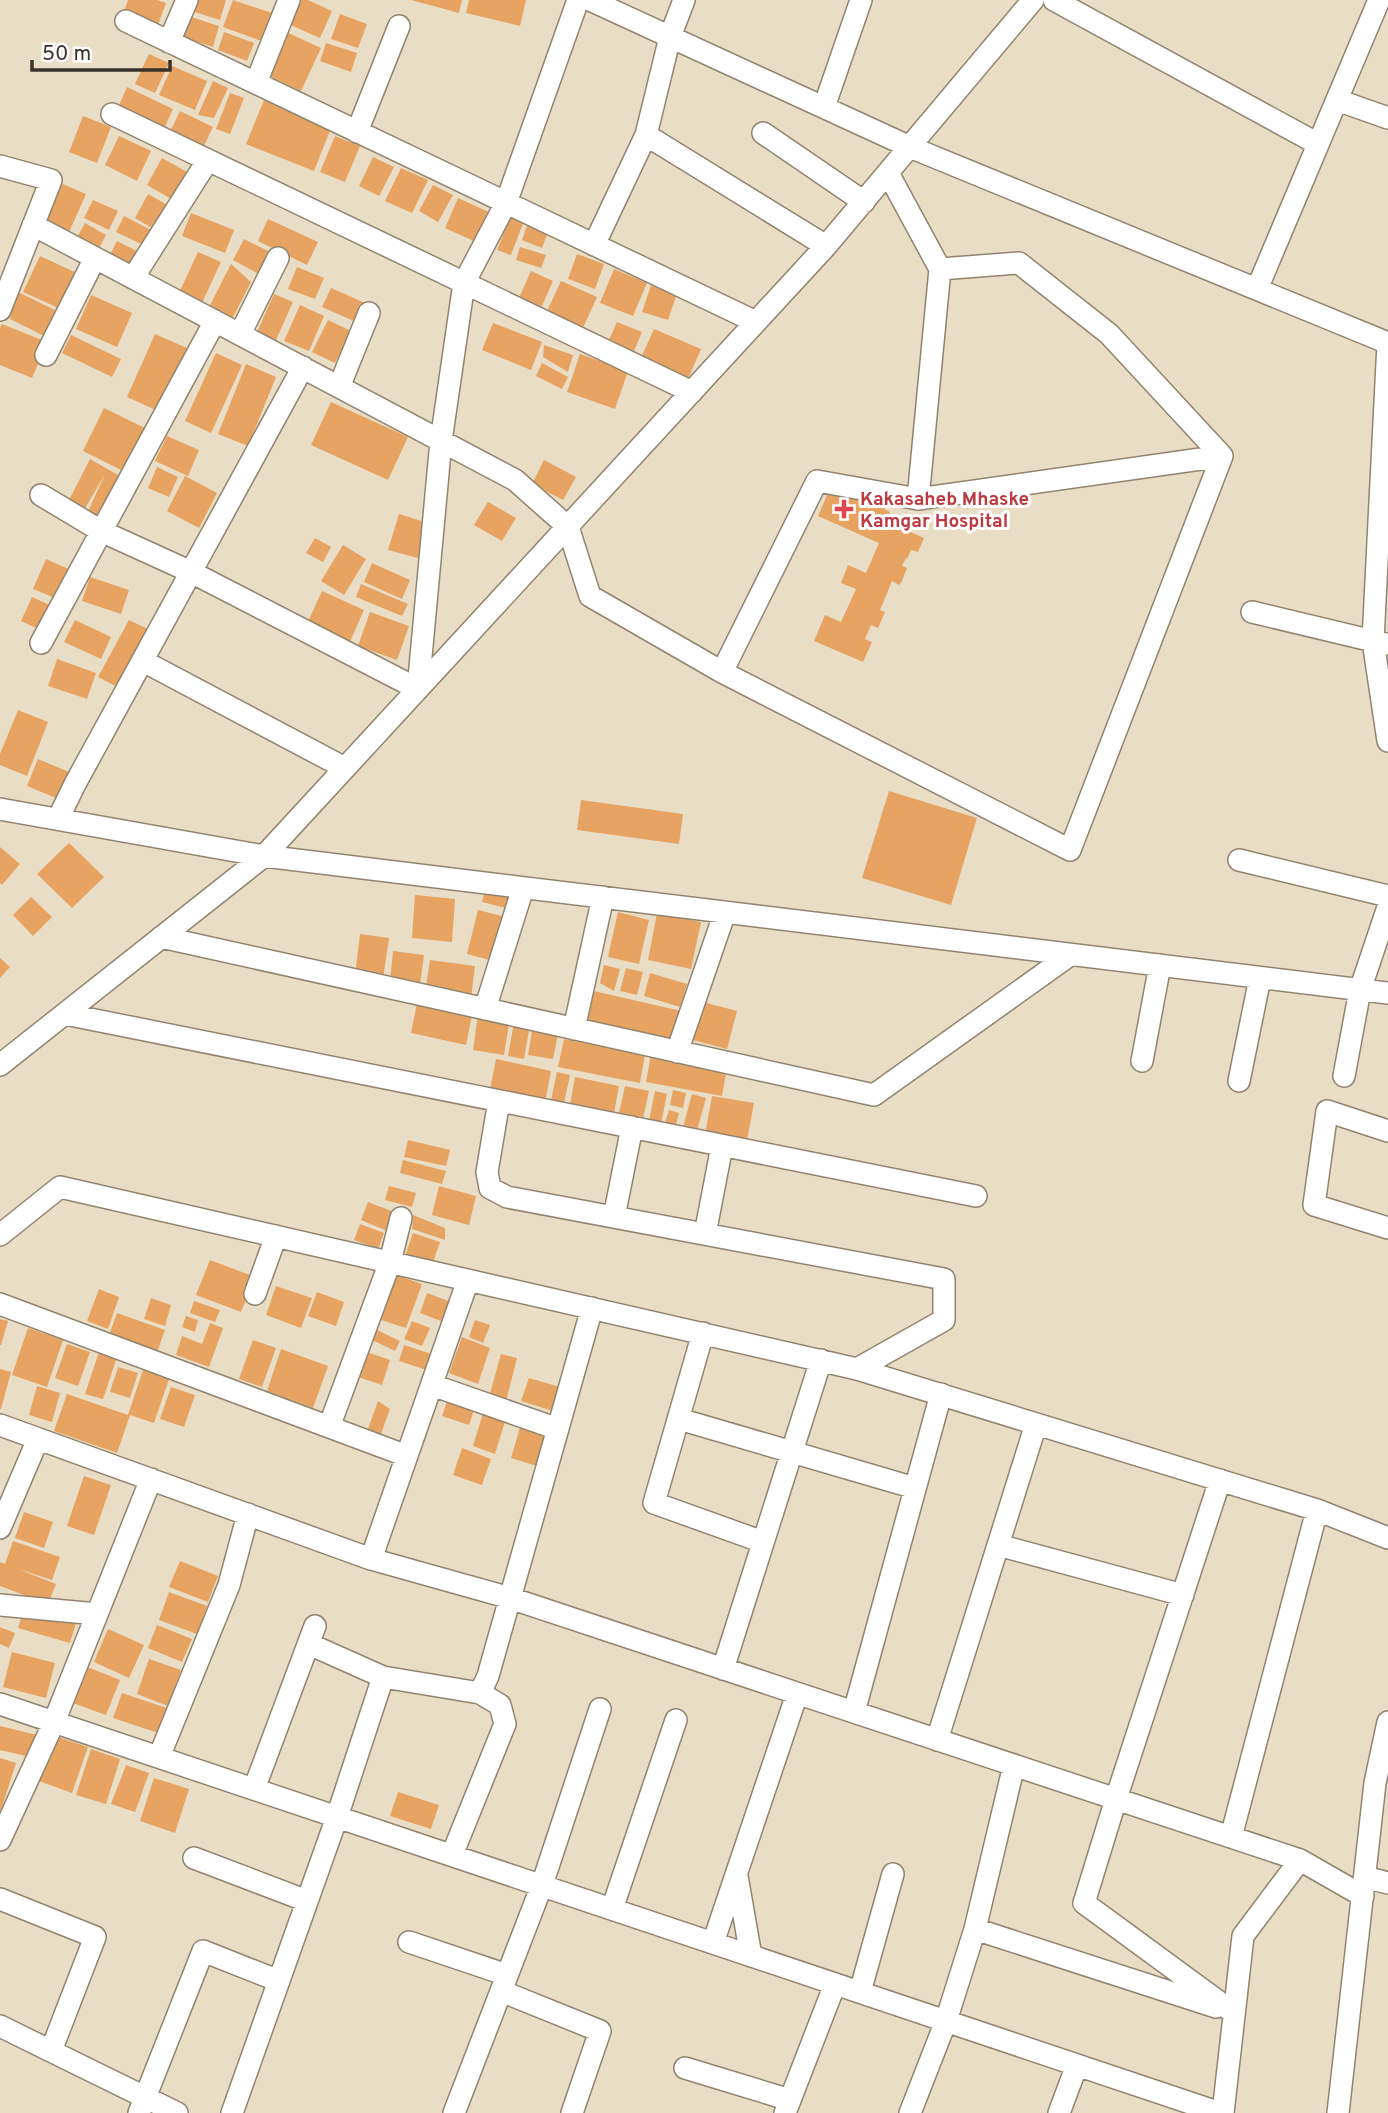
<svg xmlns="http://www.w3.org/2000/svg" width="1388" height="2113" font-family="Overpass,sans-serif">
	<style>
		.building { fill: #e6a362 }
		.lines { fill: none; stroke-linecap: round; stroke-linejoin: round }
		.minor-casing { stroke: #91846f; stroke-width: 24 }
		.minor { stroke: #fff; stroke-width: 21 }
		.health-dot { fill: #e0444e; stroke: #fff; stroke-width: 2.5 }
		.labels { text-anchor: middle; stroke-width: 6; stroke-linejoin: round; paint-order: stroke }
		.health-label { font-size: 19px; font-weight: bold; fill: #be3a42; stroke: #fff; text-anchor: start }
	</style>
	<rect width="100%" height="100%" fill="#eaddc5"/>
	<path class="building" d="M128,0H157L166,3L157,27L123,14Z
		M194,0H226L220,20L191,11Z
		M233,0L275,14L264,42L223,27Z
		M297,0H308L332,11L320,38L286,23Z
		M411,0H462L459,13Z
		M469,0H526L520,26L466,13Z
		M340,14L367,24L358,48L331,39Z
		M188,16L219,26L213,47L181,37Z
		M284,31L321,48L301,91L265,74Z
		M224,32L254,43L247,61L218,50Z
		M326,43L357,53L351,72L320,61Z
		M149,54L169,63L155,93L135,84Z
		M172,66L207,81L195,110L159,95Z
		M213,81L228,88L214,118L198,115Z
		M127,87L173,109L163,131L117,110Z
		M230,93L244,98L230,134L216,129Z
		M264,100L331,128L314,171L246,144Z
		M180,111L213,127L202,150L169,134Z
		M83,116L111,127L97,163L69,152Z
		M119,136L151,151L137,181L105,165Z
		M335,136L360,146L345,182L320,172Z
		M373,157L394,167L379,196L359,186Z
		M162,158L189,173L173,200L147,185Z
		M401,168L428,180L412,213L385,201Z
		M58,182L86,194L67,237L43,219Z
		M433,185L453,195L438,222L419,211Z
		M148,194L171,207L157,231L135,218Z
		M458,198L491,213L478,243L445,228Z
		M93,200L118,211L109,230L84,218Z
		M191,213L234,230L225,253L182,236Z
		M512,213L525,218L511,255L497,250Z
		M124,216L151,230L143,245L116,232Z
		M268,219L318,242L307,265L258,241Z
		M85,223L106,235L95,255L74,243Z
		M528,223L548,232L542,248L522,240Z
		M244,239L270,252L259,274L233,260Z
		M117,241L139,252L132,268L109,257Z
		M520,247L546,255L541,268L516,260Z
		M198,252L221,262L201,305L178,295Z
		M577,254L604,264L595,289L568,279Z
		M40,256L79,274L63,310L23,292Z
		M231,264L251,282L230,323L207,311Z
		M297,267L324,278L315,299L288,289Z
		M614,269L647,283L633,316L600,303Z
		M531,271L553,281L541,308L519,298Z
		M561,281L597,297L583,328L547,311Z
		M651,285L677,293L668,320L642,312Z
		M331,288L365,303L356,322L322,307Z
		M16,291L59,312L46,337L10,319Z
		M274,294L293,302L276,340L257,332Z
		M91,295L132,313L117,347L76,329Z
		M300,305L324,316L309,351L284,341Z
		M328,320L351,331L335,363L312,352Z
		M617,322L642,332L634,351L609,340Z
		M493,323L542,342L531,370L482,350Z
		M2,324L47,342L32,378L0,365V328Z
		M654,329L701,349L687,381L640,360Z
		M155,334L187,348L158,411L127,397Z
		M71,335L121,359L112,377L62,353Z
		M544,345L573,355L568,372L543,357Z
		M216,353L242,365L211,433L185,421Z
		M580,354L628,371L615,409L567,392Z
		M542,363L568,377L562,389L536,376Z
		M246,364L276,377L248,446L218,434Z
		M331,402L408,437L388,480L311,445Z
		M104,408L149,430L127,473L83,451Z
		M167,436L199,450L188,476L155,461Z
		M90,459L123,478L102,523L86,516L105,474L83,512L67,504Z
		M544,460L576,477L563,500L532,484Z
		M157,467L178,477L169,497L148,488Z
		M185,476L217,493L199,528L167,511Z
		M831,486L863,501L861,505L869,509L871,503L879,506L890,512L887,518L895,521L893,524L924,538L918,552L911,550L907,559L906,558L902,566L907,568L902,581L899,585L892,581L880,610L885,612L878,628L871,625L865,639L872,642L863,662L814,641L825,615L841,622L856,589L841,583L848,565L866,573L879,543L818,516Z
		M488,502L516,518L502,541L474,525Z
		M399,514L428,523L418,558L388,550Z
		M315,538L331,547L323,562L306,553Z
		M343,545L366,559L344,595L321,581Z
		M46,559L73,571L60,600L33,589Z
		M372,563L410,580L402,599L364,582Z
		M90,577L129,590L121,614L82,601Z
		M361,584L408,604L402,616L356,597Z
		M322,591L364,610L349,644L306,626Z
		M32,597L54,607L43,631L21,621Z
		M370,612L409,626L397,660L358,646Z
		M75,620L111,637L101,659L64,642Z
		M129,620L152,631L121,689L98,677Z
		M57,659L96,673L87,699L48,686Z
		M18,710L48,722L27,776L0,765V754Z
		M38,759L74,774L63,801L27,786Z
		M889,791L977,818L951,905L862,878Z
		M581,800L683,814L679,844L577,830Z
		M69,843L104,877L72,908L37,874Z
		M0,847L20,864L2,885L0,883Z
		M486,887L513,893L510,909L482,902Z
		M415,895L455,899L452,942L412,938Z
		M31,897L52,917L33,936L13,915Z
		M478,910L509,918L497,962L467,954Z
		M618,912L649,920L639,964L608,957Z
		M657,913L701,922L691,969L648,960Z
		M360,934L389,938L383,979L355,975Z
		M393,951L424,955L420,985L390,981Z
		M0,958L10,967L0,978Z
		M430,960L475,966L471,998L425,992Z
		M604,965L620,969L614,991L600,983Z
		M626,968L643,972L637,995L620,991Z
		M650,973L687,984L680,1007L644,996Z
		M594,991L681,1011L674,1040L588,1020Z
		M699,1001L737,1011L727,1049L689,1039Z
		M417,1003L472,1015L466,1045L411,1033Z
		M478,1014L510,1018L504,1055L473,1050Z
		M514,1022L530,1025L524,1059L508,1056Z
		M533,1025L559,1029L553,1059L528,1055Z
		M564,1039L645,1055L640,1083L558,1067Z
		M651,1054L727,1068L722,1096L646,1082Z
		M496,1059L551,1071L545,1102L490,1090Z
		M557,1072L570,1075L563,1108L550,1105Z
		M575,1077L619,1086L613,1118L569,1110Z
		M625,1086L649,1091L642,1123L618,1118Z
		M673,1090L686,1093L683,1108L670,1105Z
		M655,1091L667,1094L661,1124L649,1121Z
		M692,1094L706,1098L696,1134L682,1131Z
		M712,1096L754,1103L747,1141L705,1134Z
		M669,1110L679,1113L674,1132L663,1129Z
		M408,1140L450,1150L446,1166L404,1157Z
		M403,1160L446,1171L442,1184L400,1173Z
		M389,1186L416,1193L412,1207L385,1200Z
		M439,1186L476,1196L469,1225L432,1215Z
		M368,1202L394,1212L387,1231L361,1220Z
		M413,1215L445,1228V1240L412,1229Z
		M360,1224L384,1233L378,1249L354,1240Z
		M413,1233L440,1242L431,1268L404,1259Z
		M210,1260L255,1277L241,1312L196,1295Z
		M393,1274L422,1284L406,1328L378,1319Z
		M276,1286L312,1298L301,1328L266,1315Z
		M99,1289L119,1297L108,1329L87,1321Z
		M317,1292L344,1302L336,1326L308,1316Z
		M427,1293L454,1303L446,1323L420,1313Z
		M151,1298L171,1305L165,1326L144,1319Z
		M194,1301L220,1310L215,1322L190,1313Z
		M117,1313L165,1330L156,1355L108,1338Z
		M186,1316L198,1320L195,1332L182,1327Z
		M0,1319L8,1321L1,1345H0Z
		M475,1320L490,1325L483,1343L469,1337Z
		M412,1321L430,1328L422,1346L404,1339Z
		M210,1323L223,1328L209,1367L176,1355L182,1336L202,1344Z
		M28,1328L63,1340L47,1387L12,1375Z
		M373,1328L400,1341L395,1351L368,1338Z
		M462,1337L490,1348L478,1384L449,1373Z
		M253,1340L276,1348L262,1387L239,1379Z
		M67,1344L90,1352L78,1386L55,1378Z
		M404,1345L438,1356L433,1372L399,1361Z
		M281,1349L328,1366L313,1408L267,1391Z
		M99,1352L117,1357L103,1399L85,1394Z
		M367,1352L390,1360L382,1385L358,1377Z
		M501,1354L517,1358L506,1401L489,1397Z
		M118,1367L138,1373L130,1398L110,1392Z
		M0,1369L11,1372L1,1409H0Z
		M143,1370L169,1379L154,1423L130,1415L117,1453L54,1431L67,1394L128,1415Z
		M529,1378L560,1387L553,1411L521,1401Z
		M37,1386L60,1393L52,1422L29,1415Z
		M171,1387L195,1395L184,1427L160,1419Z
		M448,1398L475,1407L469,1425L442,1416Z
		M378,1401L390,1409L381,1434L368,1429Z
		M484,1410L506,1418L495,1454L473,1446Z
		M521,1424L548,1433L537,1466L511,1458Z
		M462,1448L491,1459L482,1485L453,1475Z
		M84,1476L111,1485L94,1535L67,1526Z
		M24,1512L53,1522L44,1548L15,1538Z
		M13,1541L60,1557L52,1580L18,1569L56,1584L48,1604L0,1586V1562L5,1564Z
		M180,1561L218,1576L208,1602L169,1587Z
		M169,1592L207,1606L197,1634L159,1620Z
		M24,1609L76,1623L70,1643L18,1628Z
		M157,1625L192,1639L182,1662L148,1648Z
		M0,1627L15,1633L9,1648L0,1644Z
		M108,1629L144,1645L129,1678L94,1662Z
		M12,1652L55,1663L46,1698L3,1687Z
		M149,1659L181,1670L168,1706L137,1694Z
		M85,1666L120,1680L106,1715L70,1702Z
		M122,1693L170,1709L161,1734L113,1718Z
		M0,1726L37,1735L26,1756L0,1750Z
		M52,1735L88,1747L72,1793L36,1780Z
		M91,1749L120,1759L106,1804L76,1795Z
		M0,1758L16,1763L1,1810H0Z
		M126,1765L149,1773L135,1812L111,1804Z
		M154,1778L189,1789L175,1833L140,1821Z
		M398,1792L439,1805L431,1829L390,1816Z"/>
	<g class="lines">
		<defs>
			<path id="minor" d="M590,0L910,147L1388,343
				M1054,0L1318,144
				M126,21L756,322
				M169,42L187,0
				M256,83L289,0
				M1337,100L1388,118
				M824,107L861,0
				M112,114L692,392
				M357,132L399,26
				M763,133L864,202
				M646,135L670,37L684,0
				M0,166L51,180L0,310
				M888,173L940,269L1019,263L1109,334L1222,456
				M33,225L515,480L568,527L590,596L722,672L1070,850L1222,456L918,499L817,481L722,672
				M594,245L646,135L826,246
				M133,278L208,160
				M1257,289L1379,0
				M240,334L278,258
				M1388,343L1373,641L1388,741
				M46,355L95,258
				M339,387L369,313
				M41,495L101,531L191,572L418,689L441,441L464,283L506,203L578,0
				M918,499L940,269
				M1252,612L1386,644
				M41,643L215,321
				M143,661L345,768
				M0,809L264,856L1388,993
				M58,819L75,784L303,367
				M1239,860L1388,896
				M161,937L874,1095L1070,955
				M485,1009L523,888
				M65,1014L976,1196
				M574,1029L603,897
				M677,1052L725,912
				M1142,1061L1160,965
				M0,1065L264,856L826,246L1033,0
				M1344,1076L1360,990L1388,907
				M1239,1081L1260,978
				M499,1101L487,1172L490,1188L507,1197L944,1279V1320L857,1369
				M1388,1131L1327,1111L1314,1205L1388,1228
				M614,1217L632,1127
				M705,1234L722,1146
				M0,1235L60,1187L857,1369L1317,1510L1388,1538
				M255,1294L276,1236
				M0,1304L407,1456
				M703,1333L654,1503L763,1542
				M432,1385L558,1429
				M679,1419L915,1488
				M0,1425L371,1559L510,1598L1300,1860L1363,1896
				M329,1427L390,1262L401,1218
				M1220,1480L1116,1799L1084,1903L1234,2013
				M0,1528L38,1439
				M998,1545L1183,1595
				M371,1559L468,1280
				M0,1605L97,1614
				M309,1644L383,1677L480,1693L500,1705L505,1724L452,1855
				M723,1669L821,1360
				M480,1693L488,1676L592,1308
				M0,1704L1220,2113
				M854,1712L941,1394
				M937,1740L1036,1424
				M159,1757L229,1585L248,1514
				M254,1789L315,1626
				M1231,1837L1317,1510
				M0,1840L54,1722L151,1479
				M194,1858L307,1901
				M737,1876L751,1956
				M1365,1877L1388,1883
				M0,1899L95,1937L51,2051
				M612,1909L676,1720
				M975,1929L1216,2007
				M409,1942L507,1975
				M713,1943L797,1694
				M501,1991L600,2031L572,2113
				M860,1992L893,1874
				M0,2026L177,2113
				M685,2068L790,2100
				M139,2113L203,1951L279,1981
				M232,2113L337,1817L383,1677
				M454,2113L542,1885L600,1709
				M785,2113L835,1984
				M910,2113L946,2021L975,1929L1014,1765
				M1059,2113L1077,2065
				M1223,2113L1243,1936L1300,1860
				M1338,2113L1375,1783L1388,1722"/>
		</defs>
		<use href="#minor" class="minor-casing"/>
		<use href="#minor" class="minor"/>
	</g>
	<path class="health-dot" d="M840.5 498.5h7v7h7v7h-7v7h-7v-7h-7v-7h7z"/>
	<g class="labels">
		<g class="health-label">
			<text x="860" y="505">Kakasaheb Mhaske<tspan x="860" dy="22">Kamgar Hospital</tspan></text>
		</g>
	</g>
	<path d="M32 60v10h138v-10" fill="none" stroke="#38332a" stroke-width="3.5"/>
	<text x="42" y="60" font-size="21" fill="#38332a" stroke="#ffffff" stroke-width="5" paint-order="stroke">50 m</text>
</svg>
